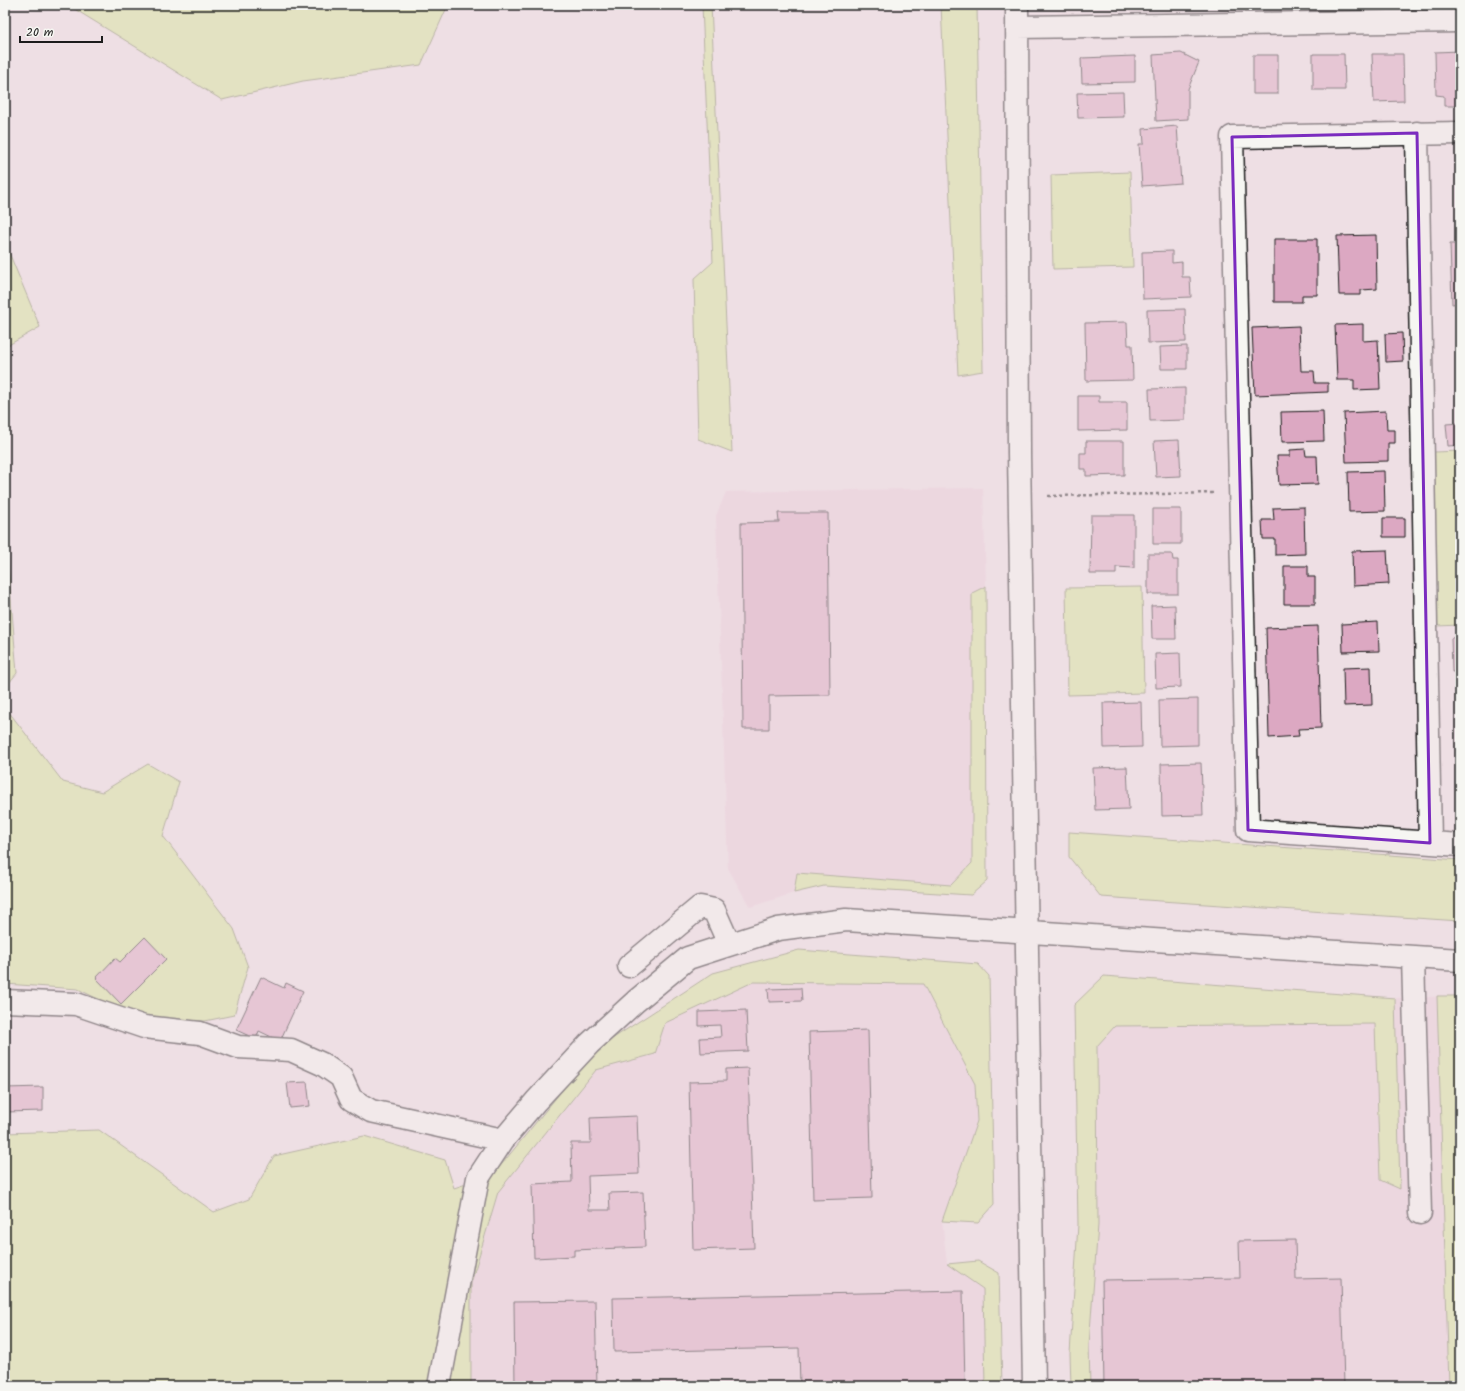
<svg xmlns="http://www.w3.org/2000/svg" width="1465" height="1391" font-family="Kalam,sans-serif">
	<style>
		.built { fill: #e9ceda }
		.green { fill: #d5e69a; stroke: #78815b }
		.building { fill: #dca8c2; stroke: #1c1c1c }
		.lines { fill: none; stroke-linecap: round; stroke-linejoin: round }
		.minor-casing { stroke: #1c1c1c; stroke-width: 25 }
		.path { stroke: #1c1c1c; stroke-width: 2.5; stroke-dasharray: 3 3; stroke-linecap: butt }
		.minor { stroke: #f6f6f2; stroke-width: 22 }
		.marked { fill: none; stroke: #7b2cbf; stroke-width: 3; stroke-linejoin: round }
	</style>
	<rect width="100%" height="100%" fill="#eedfe4"/>
	<filter id="ink" filterUnits="userSpaceOnUse"><feTurbulence type="fractalNoise" baseFrequency=".025" numOctaves="2"/><feDisplacementMap in="SourceGraphic" scale="8" xChannelSelector="R" yChannelSelector="G"/><feConvolveMatrix kernelMatrix="1 2 1 2 8 2 1 2 1" color-interpolation-filters="sRGB"/></filter>
	<g filter="url(#ink)">
		<path class="built" d="M983,488L986,586L972,593V863L952,885L797,873L794,893L750,907L728,868L716,516L726,492Z
			M1104,976L1395,998L1460,996V1386H1071L1070,1354L1078,1224L1074,1005Z
			M753,982L923,984L975,1084L977,1121L942,1221L947,1264L983,1289L985,1386H471V1283L498,1192L596,1070L655,1054L664,1023Z"/>
		<path class="green" d="M68,5H448L421,65L303,81L222,100Z
			M702,5H711L732,452L698,439L694,279L713,262Z
			M941,5H977L983,371L958,375Z
			M1130,172L1133,267L1053,269L1051,175Z
			M5,243L40,327L5,347Z
			M1460,451V625L1437,626L1434,452Z
			M5,526L17,673L5,688Z
			M986,586L987,881L971,895L824,886L794,893L797,873L951,885L972,863V593Z
			M1142,587L1144,693L1068,695L1066,588Z
			M5,707L63,782L102,792L148,764L179,782L163,836L234,929L248,967L234,1015L205,1021L136,1018L78,989L5,984Z
			M1069,832L1460,860V921L1101,897L1069,857Z
			M799,950L978,964L989,976L994,1205L978,1223L942,1221L977,1121L975,1084L923,984L753,982L665,1023L655,1054L596,1070L498,1192L471,1283V1386H5V1133L99,1130L214,1212L249,1199L274,1156L364,1136L445,1160L454,1188L493,1175L595,1050L713,973Z
			M1104,976L1395,998L1400,1189L1380,1180L1375,1024L1115,1026L1097,1046L1098,1225L1089,1345L1090,1386H1071L1070,1354L1078,1224L1074,1005Z
			M1437,996H1460V1386H1449Z
			M978,1261L999,1273L1002,1386H985L983,1289L947,1264Z"/>
		<path class="building" d="M1460,51V106H1444V96L1436,95L1435,52Z
			M1181,53L1199,62L1188,89V119L1156,121L1153,55Z
			M1313,54H1344L1345,90H1313Z
			M1372,54H1403L1404,101L1374,102Z
			M1253,55H1278V94H1253Z
			M1135,56V82L1082,83L1081,58Z
			M1123,92L1124,117L1078,118L1077,93Z
			M1177,126L1181,183L1142,186L1139,144H1144L1143,129Z
			M1376,235L1377,289L1361,290V295H1339L1337,236Z
			M1274,239H1317V295H1302V302H1274Z
			M1450,244H1460V303L1452,304Z
			M1172,251V263L1182,262V277H1190L1191,297L1143,299L1142,252Z
			M1185,309L1186,342L1148,343L1147,310Z
			M1127,322L1128,345H1132L1133,380L1086,381L1085,323Z
			M1363,324V341L1378,340L1380,389L1354,390V380H1337L1335,325Z
			M1299,326L1301,371H1314L1315,383H1328V392L1255,395L1252,328Z
			M1402,333L1403,361L1386,362L1385,334Z
			M1187,346V369H1161L1160,347Z
			M1185,388V420L1150,421L1149,389Z
			M1078,396H1099V402H1127V430L1078,431Z
			M1323,411L1324,441L1282,442L1281,412Z
			M1386,411L1387,430H1395V443H1388V461L1346,462L1344,413Z
			M1460,423V445L1448,446L1446,424Z
			M1179,440L1181,476L1156,477L1154,441Z
			M1086,441H1124V475L1086,476V469H1080V453H1086Z
			M1305,449L1306,456H1317L1318,484L1279,485L1277,456H1290V450Z
			M1384,471L1385,511L1349,512L1348,472Z
			M1304,507L1305,554L1275,555V539H1263L1262,520H1274L1273,508Z
			M1153,509H1181V544H1153Z
			M778,513H828L830,695L769,696V729H743L741,523L779,522Z
			M1091,515H1134V568L1116,567V574H1090Z
			M1383,518H1405V537H1383Z
			M1387,550L1389,584L1353,586L1352,551Z
			M1148,554H1172L1173,560H1178V594H1148Z
			M1284,566H1308V577H1315V604H1284Z
			M1175,605L1176,639H1152L1151,606Z
			M1378,622L1379,651L1343,652L1342,624Z
			M1318,626L1321,728L1298,729L1299,736L1269,738L1266,628Z
			M1460,637V671L1452,672L1451,638Z
			M1180,653L1181,687L1156,688L1155,654Z
			M1371,667L1372,705L1344,706L1343,668Z
			M1198,699V745L1160,746L1159,700Z
			M1141,702L1142,747L1104,748L1103,703Z
			M1201,763L1203,815L1162,816L1161,764Z
			M1127,767L1129,809L1095,810L1093,768Z
			M145,937L166,959L121,1004L96,978L115,958L120,962Z
			M261,977L284,988L286,983L303,991L280,1041L259,1031L256,1039L236,1030Z
			M801,988L802,1001L769,1002L768,989Z
			M746,1010L748,1051L701,1053L700,1038L721,1037L720,1025L699,1026V1012Z
			M868,1030L872,1198L813,1200L809,1032Z
			M748,1068L754,1248L693,1250L689,1082L726,1081V1069Z
			M307,1082L310,1106L290,1108L287,1083Z
			M43,1087V1111L5,1112V1088Z
			M637,1116L639,1174L588,1176L589,1210H610L609,1193L643,1192L645,1247L574,1250V1256L534,1258L532,1184L572,1182L571,1143H591L590,1118Z
			M1295,1240L1296,1279L1341,1278L1344,1386H1104L1102,1280L1240,1278L1239,1241Z
			M963,1291L965,1386H800L799,1348L614,1352L613,1298Z
			M595,1301L597,1386H515L514,1302Z"/>
		<g class="lines">
			<defs>
				<path id="minor" d="M1017,5L1019,453L1034,1386
					M1017,27L1460,21
					M1417,133L1430,843
					M1460,133L1232,137L1248,830L1460,845
					M1413,957L1420,1213
					M629,966L700,907L714,910L729,944
					M5,1001L76,1004L144,1027L200,1033L238,1047L291,1050L322,1064L341,1077L351,1099L371,1111L503,1140
					M439,1386L478,1178L503,1140L536,1101L589,1044L636,1001L688,958L778,929L846,920L1460,960"/>
			</defs>
			<use href="#minor" class="minor-casing"/>
			<path class="path" d="M1048,496L1216,493"/>
			<use href="#minor" class="minor"/>
		</g>
	</g>
	<path d="M0 0H1465V1391H0ZM1417,133L1430,843L1248,830L1232,137Z" fill="#eedfe4" fill-opacity=".55" fill-rule="evenodd"/>
	<path class="marked" d="M1417,133L1430,843L1248,830L1232,137Z"/>
	<rect width="1465" height="1391" fill="none" stroke="#f6f6f2" stroke-width="20"/>
	<rect x="10" y="10" width="1445" height="1371" fill="none" stroke="#1c1c1c" stroke-width="1.5" filter="url(#ink)"/>
	<path d="M20 36v6h82v-6" fill="none" stroke="#1c1c1c" stroke-width="2"/>
	<text x="26" y="36" font-size="12" fill="#1c1c1c" stroke="#f6f6f2" stroke-width="3" paint-order="stroke">20 m</text>
</svg>
